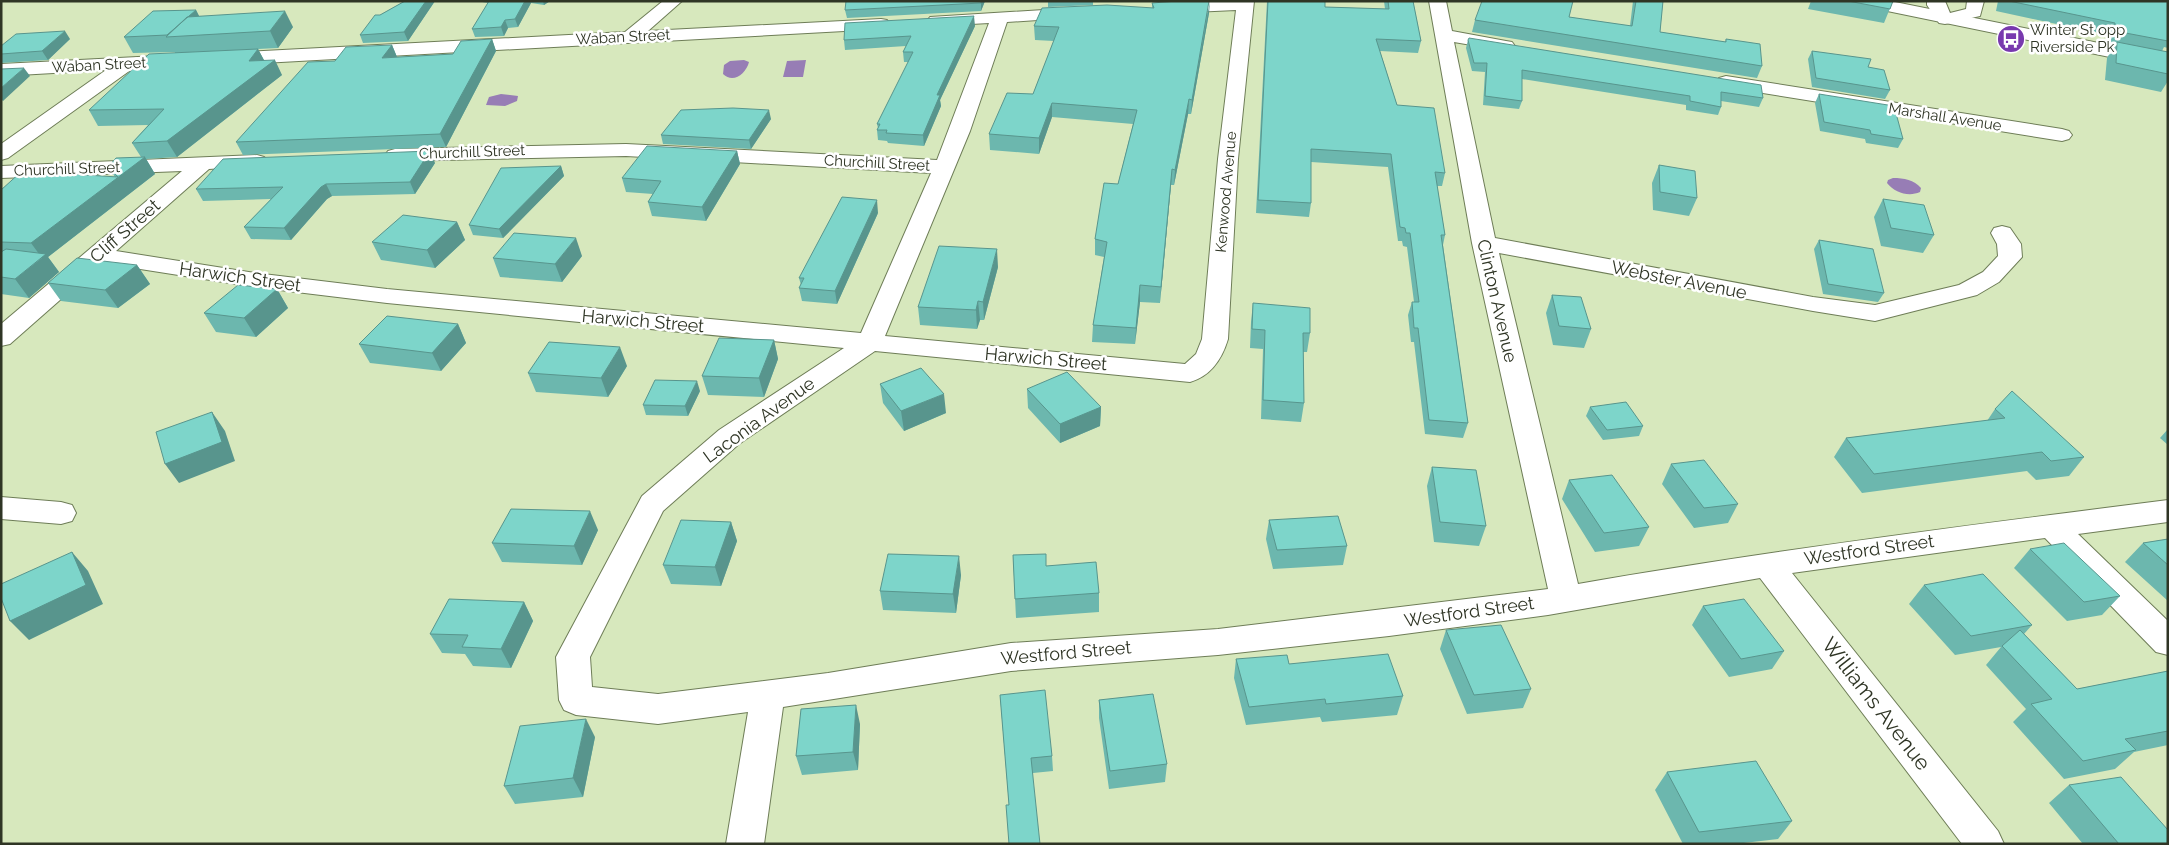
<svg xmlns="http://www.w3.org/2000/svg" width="2169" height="845" font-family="Raleway,sans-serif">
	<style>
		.water { fill: #977db5 }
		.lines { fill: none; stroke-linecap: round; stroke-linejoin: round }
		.minor-casing { stroke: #6e7d57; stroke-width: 2 }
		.primary-casing { stroke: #6e7d57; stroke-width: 2 }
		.minor { fill: #fff; fill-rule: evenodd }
		.primary { fill: #fff; fill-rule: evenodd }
		.wall { fill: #6cb7ae }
		.shaded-wall { fill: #58958d }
		.building { fill: #7dd5ca; stroke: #58958d }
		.labels { text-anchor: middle; stroke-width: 5; stroke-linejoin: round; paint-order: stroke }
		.far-poi-label { font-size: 15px; fill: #2f3525; stroke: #fff; text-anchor: start }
		.far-street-label { font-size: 15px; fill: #2f3525; stroke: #fff }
		.street-label { font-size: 18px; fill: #2f3525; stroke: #fff }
		.near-street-label { font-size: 21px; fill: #2f3525; stroke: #fff }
	</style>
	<rect width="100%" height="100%" fill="#d7e8bd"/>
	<path class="water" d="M744,60L749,62C746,74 733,84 723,74L724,65L730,61Z
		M806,60L803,77H783L787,61Z
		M501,94L518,96L517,101L505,106L486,105L489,97Z
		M1893,178C1904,178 1914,180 1921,188L1920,192C1909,197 1895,193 1887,183L1888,180Z"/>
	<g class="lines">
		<defs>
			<path id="minor" d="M663,1H682L648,31L881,19L887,20L890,24L887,28L881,29L225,65L218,63L216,59L218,55L225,53L625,32Z
				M1201,1H1254L1238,159L1228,339C1222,359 1211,376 1190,382L875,351L739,444L663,511L590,657L592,687L658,694L828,673L1011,643L1218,629L1548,589L1472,243L1429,1H1446L1452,31L1506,41L1512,42L1515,46L1512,50L1506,51L1454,42L1495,238L1813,297L1875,305L1959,285L1983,272L1998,256L1997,244L1991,233L1994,228L2002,226L2010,228L2021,244L2022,257L1999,282L1977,295L1875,321L1813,311L1499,253L1578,584C1774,550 1971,525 2168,500V522L2078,534L2168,621V655L2156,652L2045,538L1792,573L1998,831L2004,844H1962L1760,578L1548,615L1389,636L1218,655L1011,671L783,707L764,844H726L748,712L658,724L576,715L564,710L559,700L556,657L642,496L719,430L844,348L387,303L255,287L102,263L10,344L1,346V324L182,171L1,178V166L257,155L264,157L268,161L264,165L209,169L116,251L255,273L387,289L861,333L931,173L626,156L395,161L388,159L385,155L388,151L395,149L626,144L937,160L989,23L936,26L930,25L927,21L930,17L1076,8L1082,9L1085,13L1082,17L1007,22L970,131L885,336L1185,364L1196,354L1202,339L1218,159L1236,10L1171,13L1165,12L1162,8L1165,4Z
				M1927,1H1945L1950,13L1966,9L1967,1H1984L1980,16L1945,24L1939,23L1927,5Z
				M177,55L184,57L186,61L184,65L132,69L8,158L1,160V144L106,70L1,76V64Z
				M1726,76L2062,129L2069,131L2072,135L2069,139L2062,141L1719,86L1716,82L1719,78Z
				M1,497L61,502L72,505L76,513L72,521L61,524L1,519Z"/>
			<path id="primary" d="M1855,1H1890L2168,57V69L1863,6Z"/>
		</defs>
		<use href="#minor" class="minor-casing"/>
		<use href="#primary" class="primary-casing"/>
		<use href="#minor" class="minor"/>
		<use href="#primary" class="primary"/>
	</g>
	<path class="wall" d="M405,1H435L408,41L363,43L360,35L380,15Z
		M477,1H550L544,5L531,3L518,27L508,28L504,36L475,37L472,29L488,3Z
		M985,1L981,11L847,18L845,10Z
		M1048,1H1093V5L1048,7Z
		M1267,1H1325V7L1385,9L1384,1H1413L1421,41L1418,53L1380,51L1397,105L1445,173L1442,186H1437L1445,235L1443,245L1468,423L1463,438L1425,434L1414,342H1411L1408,315L1412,302H1414L1407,247L1403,246L1402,241H1398L1388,167L1311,162V203L1309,217L1256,213Z
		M1633,1H1663L1660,32L1725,42L1726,39L1762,66L1757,78L1472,32L1475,20L1569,17L1630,26Z
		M1811,1H1893L1884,23L1808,9Z
		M1998,1H2168V48L2164,47L2162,51L2168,52V81L2161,92L2105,80L2107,58L2115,44L2107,43L2108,35L1996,11Z
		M1152,3L1209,13L1191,114H1188L1174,185H1171L1160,303L1140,302L1135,344L1092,342L1093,325L1104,257L1095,255V239L1118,184L1133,124L1052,117L1039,154L990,150L989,134L1033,94L1054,41L1035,40L1034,26L1152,8Z
		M196,10L199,16L293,27L278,48L258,49L264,60L282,75L177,157L146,159L155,174L48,257L59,272L29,298L1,294V190L115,177L108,167L141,157L132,143L148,125L98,126L89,110L175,53V52L133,53L124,37Z
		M975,26L940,100L941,106L924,146L888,143L887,141L878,140L877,130L878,128L877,124L909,62H904L903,52L906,46L845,50L844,40Z
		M70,39L48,60L1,63V46Z
		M492,39L496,51L446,147L243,155L236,142L335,61L392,45L397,57L453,54Z
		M1468,40L1763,98L1759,107L1721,101V107L1718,115L1686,110V105L1522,79V101L1519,109L1483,105L1485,72L1472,71L1466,48Z
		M1812,51L1868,67L1890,90L1885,99L1812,87L1808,59Z
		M1819,94L1903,139L1898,148L1866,143L1865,139L1820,131L1815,103Z
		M771,119L751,149L663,144L661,135Z
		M737,151L740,164L706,221L652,216L648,202L653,194L626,192L622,178Z
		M435,163L415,194L332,196L327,199L291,240L251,239L244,227L271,199L203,201L196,189Z
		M1659,165L1697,198L1689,216L1653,210L1652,183Z
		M561,166L564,176L503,238L473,235L469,225Z
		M1883,199L1934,235L1923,253L1881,246L1874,217Z
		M878,213L837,304L802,301L799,288L801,285L799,278Z
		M457,222L465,240L435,268L381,260L372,242Z
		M1819,240L1884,293L1878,302L1823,294L1814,249Z
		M582,256L562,282L500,277L493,258Z
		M137,265L150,284L118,308L61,301L48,283Z
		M998,267L984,320H980L977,329L920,325L918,307Z
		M277,289L288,308L256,337L216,332L204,313Z
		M1552,295L1591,329L1584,348L1553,345L1546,313Z
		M1253,303L1310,333L1307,352H1303L1304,403L1301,422L1261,419L1263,349L1250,348L1251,322Z
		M458,324L466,343L441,371L370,363L359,344Z
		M774,340L778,359L764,397L708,395L702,376Z
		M627,366L608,397L536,392L528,373Z
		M880,384L946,413L904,431L883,403Z
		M1027,389L1101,407L1100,426L1060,443L1028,408Z
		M700,391L688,416L646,415L643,405Z
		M1590,407L1643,426L1639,436L1603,440L1586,416Z
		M1995,409L2084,457L2069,476L2036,480L2027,471L1862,493L1834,457L1846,438L1987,421Z
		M2168,429V445L2160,438Z
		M1671,464L1738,504L1728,523L1694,528L1662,484Z
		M1432,467L1486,526L1479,546L1434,542L1427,486Z
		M1569,480L1649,527L1639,546L1595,552L1562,499Z
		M1269,520L1347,546L1343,565L1273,569L1266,539Z
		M731,522L737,541L721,586L671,584L663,565Z
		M598,530L582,565L502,562L492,543Z
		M2168,539V601L2125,562L2143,543Z
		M2030,549L2120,596L2102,615L2067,621L2014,568Z
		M1013,555L1046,566L1099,593V612L1016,618Z
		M961,575L956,613L883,610L880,591Z
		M1924,585L2032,625L2024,634L2077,689L2168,671V745L2134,752L2115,769L2064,779L2013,722L2026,709L1986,665L2001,647L1955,655L1909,604Z
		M524,602L533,621L511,668L473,666L465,654L442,653L430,634Z
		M1703,606L1784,651L1772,669L1729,677L1692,625Z
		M1446,630L1531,689L1523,708L1467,714L1440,649Z
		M1236,659L1289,664L1403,696L1397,715L1322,722L1320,717L1246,725L1234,678Z
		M1000,695L1052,756L1053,771L1033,773L1009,805Z
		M1099,700L1167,764L1165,782L1109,789L1099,718Z
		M860,724L858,770L802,775L796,756Z
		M595,737L583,797L515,804L504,786Z
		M1667,772L1792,821L1778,839L1735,844H1683L1655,790Z
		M2069,785L2168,844H2083L2049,803Z"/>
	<path class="shaded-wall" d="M426,1H435L408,41L404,32Z
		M525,1H530L531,3L518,27L515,19Z
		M543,1H550L544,5Z
		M981,1H985L981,11Z
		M1210,1L1209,13L1191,114L1192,100Z
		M196,10L204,26L167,35Z
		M285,11L293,27L278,48L270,31Z
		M974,16L975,26L940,100L941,106L924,146L923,135L937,95Z
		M505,20L508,28L504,36L501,27Z
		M65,31L70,39L48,60L42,51Z
		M492,39L496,51L446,147L440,134Z
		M392,45L397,57L382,58Z
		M258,49L266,64L275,60L282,75L177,157L167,141L249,61Z
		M24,68L30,76L3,101L1,99V88Z
		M1189,99L1188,114L1174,185L1175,170Z
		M1052,103V117L1039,154V138Z
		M769,110L771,119L751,149L749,140Z
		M430,151L435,163L415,194L410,182Z
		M737,151L740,164L706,221L702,207Z
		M145,157L155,174L48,257L59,272L29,298L15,279L42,258L31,243Z
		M561,166L564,176L503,238L499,229Z
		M1172,169L1171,185L1160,303L1161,287Z
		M326,184L332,196L327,199L291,240L284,228L321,187Z
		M877,200L878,213L837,304L835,291Z
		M457,222L465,240L435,268L427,250Z
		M576,238L582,256L562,282L555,264Z
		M997,249L998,267L984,320L983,302Z
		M137,265L150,284L118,308L105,290Z
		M1140,285V302L1135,344L1136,328Z
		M277,289L288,308L256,337L244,318Z
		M978,301L980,320L977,329L976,310Z
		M458,324L466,343L441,371L432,353Z
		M774,340L778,359L764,397L759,378Z
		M620,347L627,366L608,397L601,378Z
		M697,381L700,391L688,416L685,406Z
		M944,394L946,413L904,431L901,411Z
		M1101,407L1100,426L1060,443V424Z
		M212,412L225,431L235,461L179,483L165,464Z
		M590,511L598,530L582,565L574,546Z
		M731,522L737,541L721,586L715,567Z
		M72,552L88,571L103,604L29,640L10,621Z
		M959,556L961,575L956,613L953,594Z
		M524,602L533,621L511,668L501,649Z
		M856,705L860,724L858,770L853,752Z
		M586,719L595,737L583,797L573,778Z"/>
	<path class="building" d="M405,1H426L404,32L360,35L375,15H380Z
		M489,1H525L515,19L505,20L501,27L472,29Z
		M846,1H981V3L845,10Z
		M1178,1H1209L1192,100L1189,99L1175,170L1172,169L1161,287L1140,285L1136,328L1093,325L1107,242L1095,239L1104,183L1118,184L1137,110L1052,103L1039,138L989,134L1007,93L1033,94L1059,27L1034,26L1042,8L1107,5L1154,8L1152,3Z
		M1268,1H1325V7L1389,9L1388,1H1413L1421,41L1376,39L1397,105L1434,108L1445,173L1435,172L1445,235H1441L1468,423L1429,420L1418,328H1414L1412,302H1419L1410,233H1406L1405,228L1400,227L1391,154L1311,149V203L1258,200Z
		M1482,1H1573L1569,17L1632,26L1636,1H1663L1660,32L1726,42V39L1760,44L1762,66L1475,20Z
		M1848,1H1893L1890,9Z
		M2009,1H2168V41L2115,31V23Z
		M196,10L167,35L124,37L153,11Z
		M285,11L270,31L166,37L187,17Z
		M974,16L937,95H940L923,135L886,133L887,130H877L880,124H877L913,52H903L911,36L844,40L845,23Z
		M65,31L42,51L1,54V46L16,34Z
		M1469,38L1761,85L1763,98L1721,92V107L1690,101V96L1522,70V101L1485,96L1487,63H1474L1468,40Z
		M492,39L440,134L236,142L308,62L335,61L346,47L392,45L382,58L453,54L461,41Z
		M2117,42L2168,52V74L2116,63Z
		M258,49L249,61L275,60L167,141L132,143L164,109L89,110L149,54Z
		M1812,51L1871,59L1868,67L1884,70L1890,90L1816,78Z
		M24,68L1,88V69Z
		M1819,94L1894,106L1903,139L1871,134L1870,130L1824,122Z
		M733,108L769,110L749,140L661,135L681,110Z
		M647,146L737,151L702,207L648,202L661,181L622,178Z
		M430,151L410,182L326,184L321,187L284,228L244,227L283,187L196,189L223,159Z
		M145,157L31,243L1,242V190L22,171L118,177L108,167L116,158Z
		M1659,165L1695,171L1697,198L1660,192Z
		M561,166L499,229L469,225L501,168Z
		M842,197L877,200L835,291L799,288L804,278H799Z
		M1883,199L1924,205L1934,235L1891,228Z
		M403,215L457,222L427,250L372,242Z
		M514,233L576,238L555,264L493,258Z
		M1819,240L1873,249L1884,293L1828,284Z
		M939,246L997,249L983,302L978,301L976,310L918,307Z
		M6,249L46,254L15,279L1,277V252Z
		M77,258L137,265L105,290L48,283Z
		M238,285L277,289L244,318L204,313Z
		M1552,295L1581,297L1591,329L1559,326Z
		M1253,303L1310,308V333H1303L1304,403L1263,400L1265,330L1252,329Z
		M387,316L458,324L432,353L359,344Z
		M719,338L774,340L759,378L702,376Z
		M549,342L620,347L601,378L528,373Z
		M921,368L944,394L901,411L880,384Z
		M1067,372L1101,407L1060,424L1027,389Z
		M655,380L697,381L685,406L643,405Z
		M2012,391L2084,457L2051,461L2042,452L1874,474L1846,438L2005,418L1995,409Z
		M1626,402L1643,426L1607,430L1590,407Z
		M212,412L222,442L165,464L156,432Z
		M1704,460L1738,504L1704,508L1671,464Z
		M1432,467L1476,470L1486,526L1440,522Z
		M1612,475L1649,527L1604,533L1569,480Z
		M511,509L590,511L574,546L492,543Z
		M1338,516L1347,546L1277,550L1269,520Z
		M681,520L731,522L715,567L663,565Z
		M2168,539V565L2143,543Z
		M2064,543L2120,596L2084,602L2030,549Z
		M72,552L86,585L10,621L1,598V584Z
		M888,554L959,556L953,594L880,591Z
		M1046,554V566L1096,562L1099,593L1015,599L1013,555Z
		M1983,574L2032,625L1971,636L1924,585Z
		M449,599L524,602L501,649L462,647L468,635L430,634Z
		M1744,599L1784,651L1741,659L1703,606Z
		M1501,625L1531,689L1474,695L1446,630Z
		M2020,630L2077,689L2168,671V731L2125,739L2136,750L2083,761L2031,704L2052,699L2002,646Z
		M1388,654L1403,696L1326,704L1325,699L1249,707L1236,659L1287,655L1289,664Z
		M1045,690L1052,756L1031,758L1040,844H1009L1006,805H1009L1000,695Z
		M1153,694L1167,764L1110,771L1099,700Z
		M856,705L853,752L796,756L801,709Z
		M586,719L573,778L504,786L520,726Z
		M1756,761L1792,821L1699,832L1667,772Z
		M2121,777L2168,830V844H2119L2069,785Z"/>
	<defs>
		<symbol id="bus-disc" viewBox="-11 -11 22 22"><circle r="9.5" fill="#7839ae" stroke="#fff"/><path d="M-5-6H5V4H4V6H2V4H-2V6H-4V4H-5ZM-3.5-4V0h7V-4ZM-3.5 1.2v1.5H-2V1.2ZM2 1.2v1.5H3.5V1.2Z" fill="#fff"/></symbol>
	</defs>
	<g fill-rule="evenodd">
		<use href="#bus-disc" x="1995" y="23" width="32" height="32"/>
	</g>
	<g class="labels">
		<g class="far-poi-label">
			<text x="2030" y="35">Winter St opp<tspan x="2030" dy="17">Riverside Pk</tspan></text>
		</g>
		<g class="far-street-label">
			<text transform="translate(623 37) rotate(-3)" y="5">Waban Street</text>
			<text transform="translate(99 65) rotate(-3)" y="5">Waban Street</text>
			<text transform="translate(1945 117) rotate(9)" y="5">Marshall Avenue</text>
			<text transform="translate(472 152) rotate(-2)" y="5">Churchill Street</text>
			<text transform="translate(877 163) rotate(3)" y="5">Churchill Street</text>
			<text transform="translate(67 169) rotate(-2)" y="5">Churchill Street</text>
			<text transform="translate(1226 192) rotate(-85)" y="5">Kenwood Avenue</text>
		</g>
		<g class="street-label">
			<text transform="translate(125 231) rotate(-41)" y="6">Cliff Street</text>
			<text transform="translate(240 277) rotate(8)" y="6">Harwich Street</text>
			<text transform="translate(1679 280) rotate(11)" y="6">Webster Avenue</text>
			<text transform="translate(1497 301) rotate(77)" y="6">Clinton Avenue</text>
			<text transform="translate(643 321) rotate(5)" y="6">Harwich Street</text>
			<text transform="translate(1046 359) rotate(5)" y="6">Harwich Street</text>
			<text transform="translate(759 420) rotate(-36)" y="6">Laconia Avenue</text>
			<text transform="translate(1869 550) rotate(-8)" y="6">Westford Street</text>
			<text transform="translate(1469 612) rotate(-8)" y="6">Westford Street</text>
			<text transform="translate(1066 653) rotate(-5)" y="6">Westford Street</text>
		</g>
		<g class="near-street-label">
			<text transform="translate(1876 704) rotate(52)" y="7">Williams Avenue</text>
		</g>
	</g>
	<rect width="2169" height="845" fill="none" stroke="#2f3525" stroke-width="5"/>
</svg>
